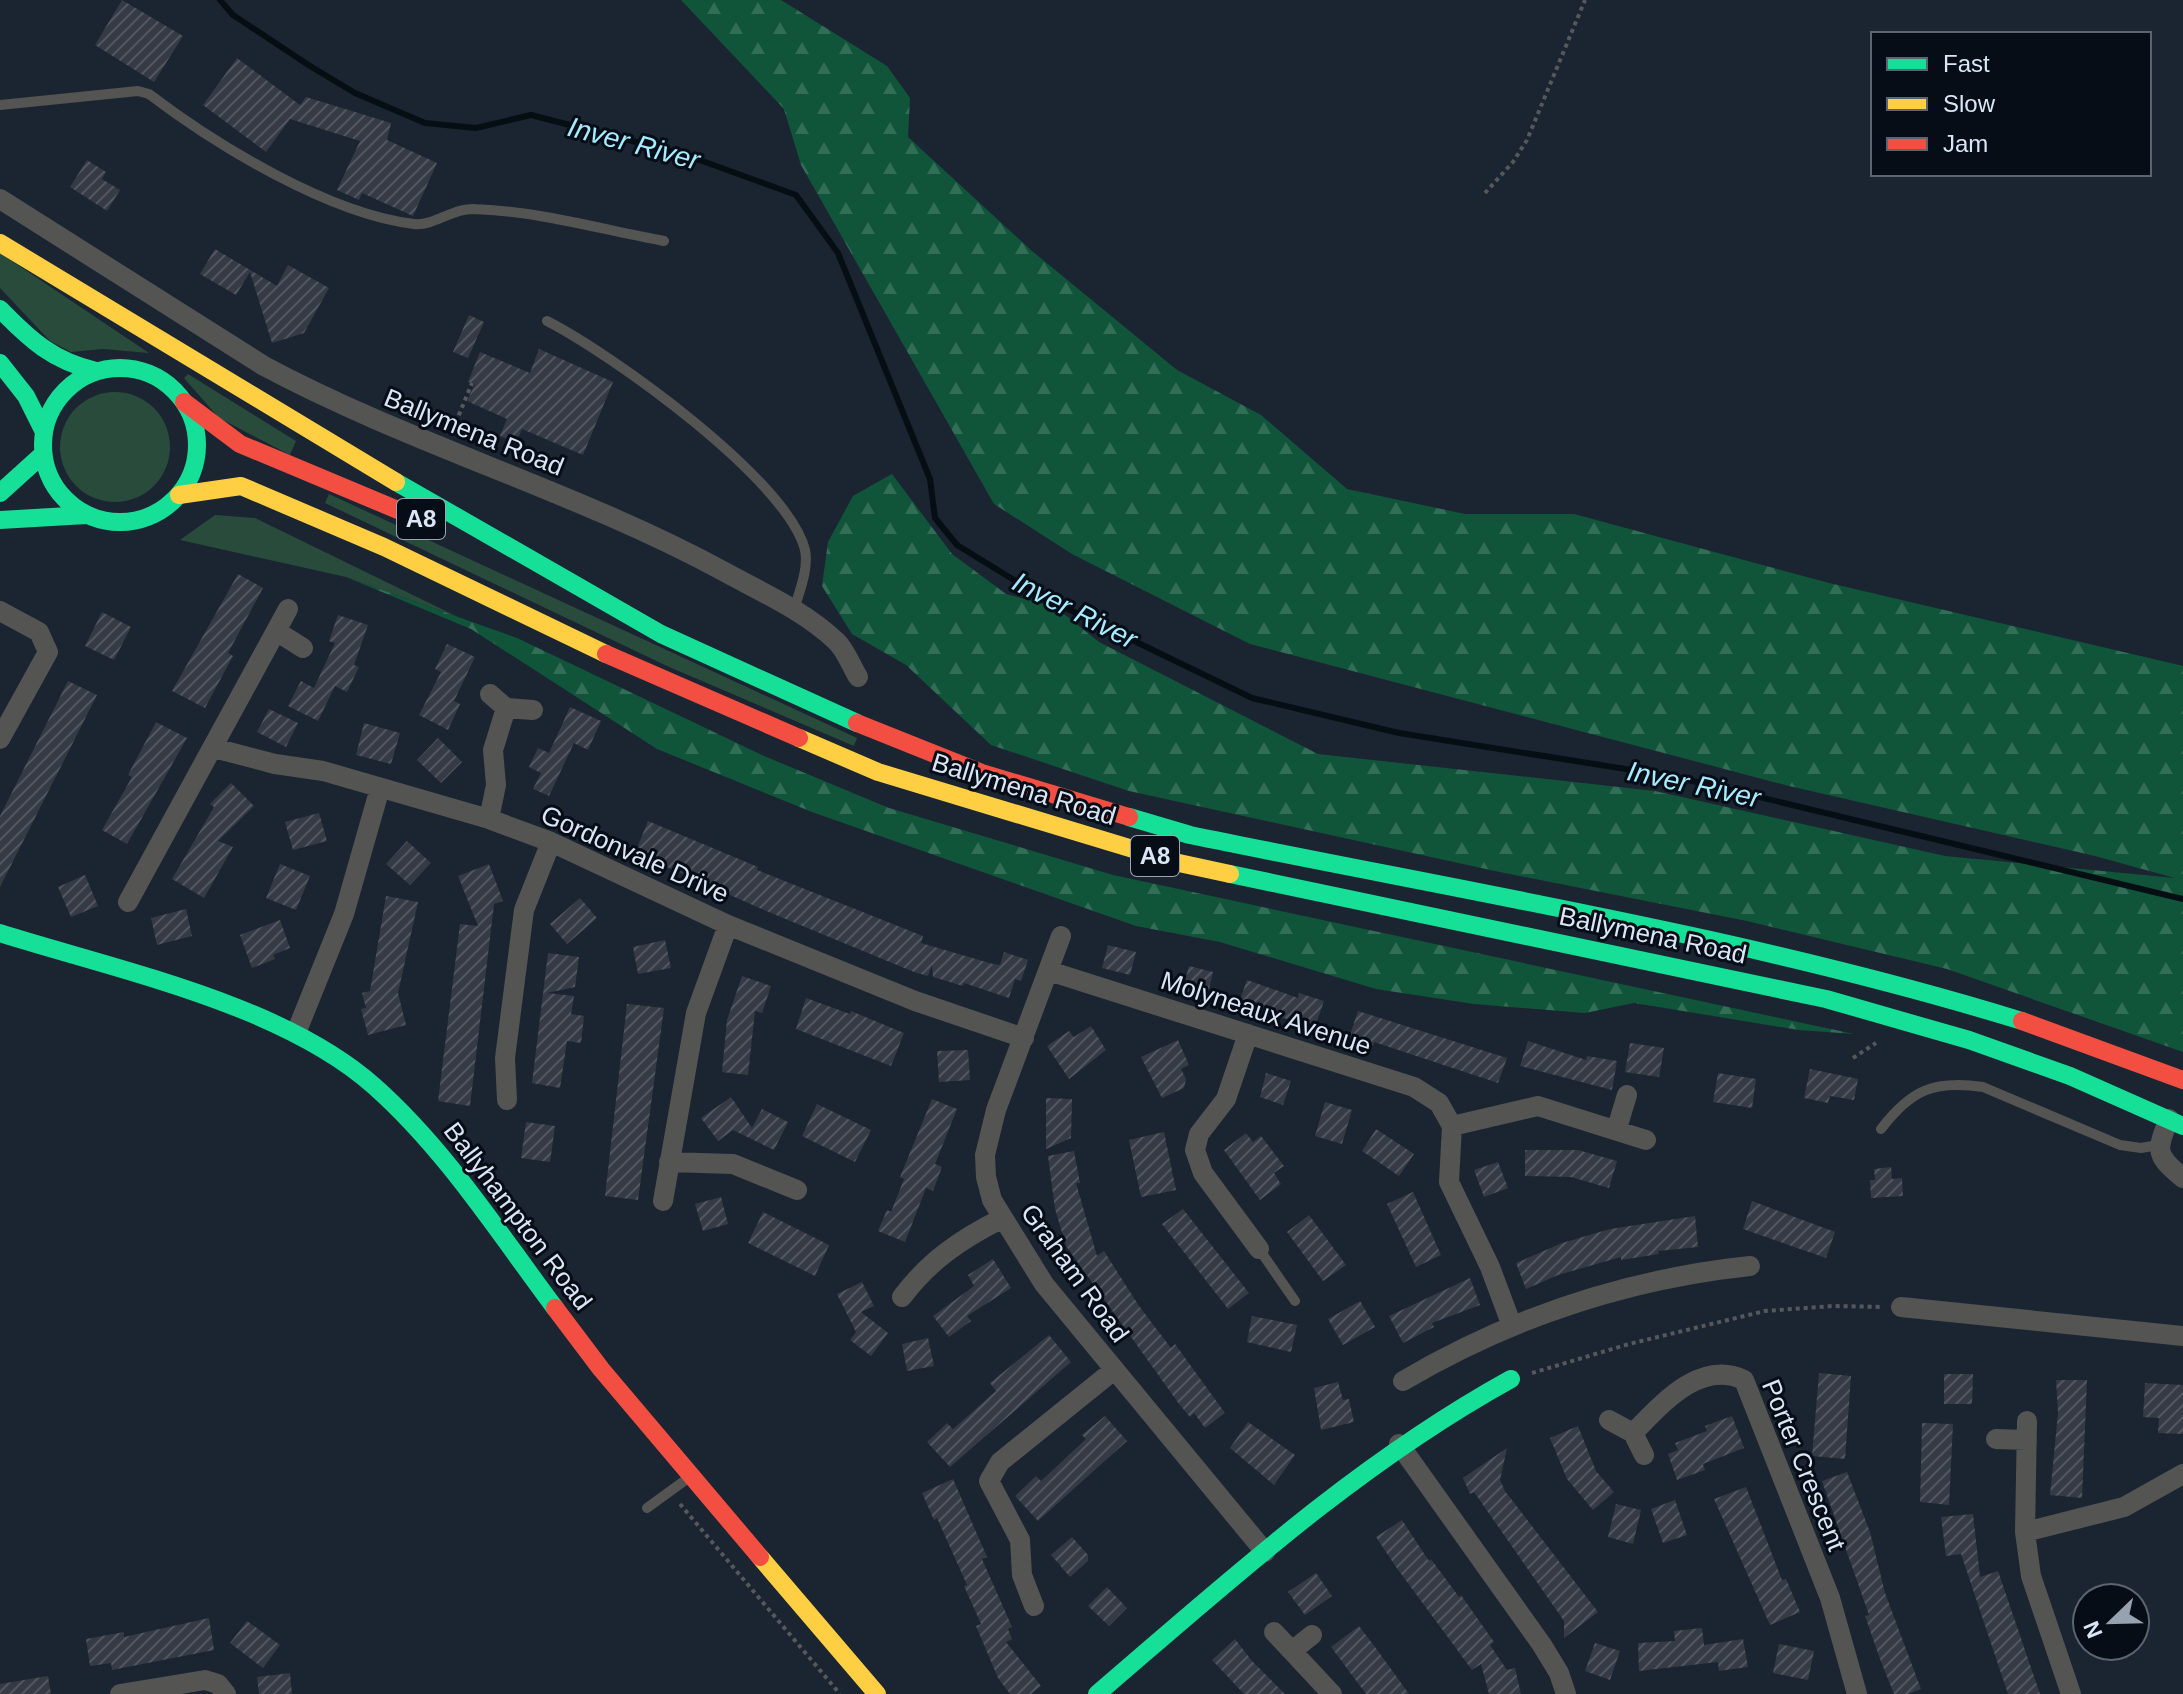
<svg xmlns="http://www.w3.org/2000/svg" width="2183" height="1694" font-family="Arial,sans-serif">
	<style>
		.grass { fill: #294b3b }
		.forest { fill: url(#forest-firs) }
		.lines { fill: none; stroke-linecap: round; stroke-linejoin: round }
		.stream { stroke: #050f13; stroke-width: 6 }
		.building { fill: url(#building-hatch) }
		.path { stroke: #57585b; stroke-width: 4; stroke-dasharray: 4 4; stroke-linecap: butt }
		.lane { stroke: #545453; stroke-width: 10 }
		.street { stroke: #545453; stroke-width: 20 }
		.fast { stroke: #16e098; stroke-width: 18 }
		.slow { stroke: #ffcf43; stroke-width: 18 }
		.jam { stroke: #f24e42; stroke-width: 18 }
		.labels { text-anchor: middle; stroke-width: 6; stroke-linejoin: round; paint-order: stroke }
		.shield { fill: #060d17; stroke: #9aa5b2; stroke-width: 2 }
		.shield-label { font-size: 24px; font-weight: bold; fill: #dae6f5 }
		.street-label { font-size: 26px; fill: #dae6f5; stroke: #060d17 }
		.water-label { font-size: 28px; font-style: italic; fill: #a6ecff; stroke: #060d17 }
	</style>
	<defs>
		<pattern id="forest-firs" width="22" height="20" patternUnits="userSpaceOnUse" patternTransform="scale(2)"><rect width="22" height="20" fill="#105539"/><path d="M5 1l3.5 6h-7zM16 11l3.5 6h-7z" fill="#326d56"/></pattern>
		<pattern id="building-hatch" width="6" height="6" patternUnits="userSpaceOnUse" patternTransform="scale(2)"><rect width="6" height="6" fill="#353a45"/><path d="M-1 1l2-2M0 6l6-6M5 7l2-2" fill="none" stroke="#525660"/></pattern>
	</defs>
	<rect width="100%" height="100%" fill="#1a2531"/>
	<path class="grass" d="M0,253L149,353L103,349L71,352L50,341L0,288Z
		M188,374L296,441L290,455L219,418L184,378Z
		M60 447a55 55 0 1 1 110 0a55 55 0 1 1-110 0Z
		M329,494L857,738L854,746L667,666L325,503Z
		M215,515L255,518L458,617L346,577L180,540Z"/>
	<path class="forest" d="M681,0H781L887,66L910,98L908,137L1032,251L1177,370L1261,415L1347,489L1465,514H1574L1829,583L2183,666V1052L1947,969L1747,921L1495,871L1129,791L991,745L906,665L852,634L822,586L828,542L853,496L892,474L952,554L1006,594L1055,607L1099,642L1318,754L1655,791L1945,856L2175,878L2095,856L1789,786L1250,644L1072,554L994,504L801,165L784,109Z
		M346,577L517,638L764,756L889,808L1113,875L1854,1034L1799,1030L1634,1003L1585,1013L1474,1004L1376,989L1220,942L1136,926L812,812L657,749L471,629Z"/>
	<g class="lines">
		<path class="stream" d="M220,0L233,15L310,66L355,93L425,123L476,128L531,115L683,154L796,195L838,253L930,479L935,518L957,545L1035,593L1252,698L1399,733L1676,777L2183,899"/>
	</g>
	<path class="building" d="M122,0L183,36L154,82L95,45Z
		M237,58L300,105L306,97L391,123L387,140L437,163L413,216L362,193L359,200L337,190L360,141L290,119L266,152L203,105Z
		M87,160L106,172L102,179L120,190L107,211L70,187Z
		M215,249L277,286L288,265L329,288L304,333L272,343L250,272L236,295L200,274Z
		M469,315L484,322L468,358L453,352Z
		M539,349L613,382L583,455L522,429L516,443L500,436L507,419L467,401L475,384L468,382L480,352L530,373Z
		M238,574L263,588L228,653L233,656L205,708L172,691Z
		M102,612L131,627L114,660L85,646Z
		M338,615L368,625L354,665L359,667L347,692L335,686L318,721L288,706L301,681L314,688L335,643L329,641Z
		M447,644L475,657L454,701L460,704L448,730L419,715L441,672L435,669Z
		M68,681L97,695L0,887V816Z
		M570,707L601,721L588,750L574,743L549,796L533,789L541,773L529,767L538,748L549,753Z
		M269,709L298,723L286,747L257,732Z
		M156,722L187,738L127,844L102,830L132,777L128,775Z
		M364,723L400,733L391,764L356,755Z
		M438,738L462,762L441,783L417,760Z
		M231,783L254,806L218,841L233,847L204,898L172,879L214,807L210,804Z
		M319,813L327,841L293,850L285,822Z
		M648,821L758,867L757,870L923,936L921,943L993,964L1000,965L1004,952L1028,960L1021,981L1015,979L1009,998L964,983L963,986L933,977L932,965L928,976L914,972L771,913L635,853Z
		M407,841L431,863L410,885L386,864Z
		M280,864L310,876L296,910L266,898Z
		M489,864L503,901L494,904L470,1106L438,1101L460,924L478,926L458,876Z
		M85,875L98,906L71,917L58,887Z
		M386,896L418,902L398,993L406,1025L368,1035L361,1009L366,1008L362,993L370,991Z
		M580,898L597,918L567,944L550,924Z
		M186,909L192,936L157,945L151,918Z
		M280,920L290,948L273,955L275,959L252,968L240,935Z
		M665,940L671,968L638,974L633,947Z
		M1108,945L1136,952L1130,975L1102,968Z
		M548,953L579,957L575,987L547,993L574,996L571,1014L584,1016L581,1043L567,1041L560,1088L532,1083Z
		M1189,966L1213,972L1207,998L1182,991Z
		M742,976L771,986L762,1013L755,1011L748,1075L722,1072L727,1020Z
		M1247,980L1298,998L1299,993L1324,1001L1315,1027L1238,1005Z
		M806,998L850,1014L851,1011L904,1033L891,1066L796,1029Z
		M627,1004L664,1008L638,1200L605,1196Z
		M1358,1011L1507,1058L1498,1083L1374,1042L1373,1046L1349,1038Z
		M1091,1026L1106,1050L1069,1079L1047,1046L1069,1031L1074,1037Z
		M1178,1040L1189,1065L1181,1069L1186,1079L1184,1088L1162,1098L1141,1057Z
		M1528,1041L1586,1060L1587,1056L1617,1061L1612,1090L1520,1066Z
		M1630,1043L1664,1048L1659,1077L1625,1072Z
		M968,1050L970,1080L939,1082L937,1051Z
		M1810,1069L1858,1079L1854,1100L1830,1096L1828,1103L1804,1098Z
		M1266,1073L1291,1081L1283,1105L1260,1097Z
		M1718,1073L1756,1079L1752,1108L1713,1102Z
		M731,1097L752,1128L762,1109L788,1122L774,1150L733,1130L718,1141L701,1118Z
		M1046,1098L1072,1099L1071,1138L1046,1149Z
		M932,1099L957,1109L935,1164L942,1167L933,1191L926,1188L905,1242L878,1231L887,1210L891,1212L904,1179L900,1177Z
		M1325,1102L1352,1110L1342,1144L1315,1136Z
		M817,1104L871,1130L855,1162L802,1136Z
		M526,1122L555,1126L550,1162L521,1158Z
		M1376,1129L1414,1154L1399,1176L1362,1151Z
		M1164,1132L1176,1190L1141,1197L1129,1140Z
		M1246,1133L1253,1142L1261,1136L1284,1166L1274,1173L1281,1184L1260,1200L1224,1150Z
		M1525,1150H1578L1617,1161L1609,1188L1571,1177L1525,1176Z
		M1074,1151L1080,1183H1076L1097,1256L1104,1251L1139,1306L1171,1348L1175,1344L1225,1413L1205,1428L1194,1413L1190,1417L1179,1404L1066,1246L1055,1209L1048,1156Z
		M1498,1162L1508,1188L1484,1197L1474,1170Z
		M1891,1167L1892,1179L1902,1178L1903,1196L1871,1198L1870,1180H1875L1874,1169Z
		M1413,1192L1441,1255L1416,1267L1387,1204Z
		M721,1197L728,1224L703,1231L695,1204Z
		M1752,1201L1835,1232L1826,1258L1743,1229Z
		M1183,1209L1249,1293L1228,1309L1162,1224Z
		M763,1212L829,1245L815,1276L748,1243Z
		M1309,1215L1346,1265L1323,1281L1287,1232Z
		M1695,1216L1698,1247L1658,1251L1659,1254L1621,1260V1257L1558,1275L1526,1289L1516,1263L1562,1243L1610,1229Z
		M993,1259L1011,1288L967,1316L971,1321L949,1337L933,1316L974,1286L968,1275Z
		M1470,1278L1480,1305L1432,1323L1434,1327L1403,1343L1389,1316Z
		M862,1282L874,1306L861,1312L888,1333L871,1356L850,1340L856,1332L837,1294Z
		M1360,1301L1375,1327L1343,1345L1328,1319Z
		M1252,1316L1297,1325L1291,1352L1247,1342Z
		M1049,1335L1071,1362L950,1467L927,1442L947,1423L953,1429L996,1391L990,1383Z
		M928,1338L934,1366L907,1371L902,1344Z
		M1819,1373L1851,1376L1845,1459L1812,1456Z
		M1944,1374H1973L1972,1404H1944Z
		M2056,1380H2087L2082,1498L2050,1495L2058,1413Z
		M1338,1382L1343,1400L1349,1399L1354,1422L1321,1430L1314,1388Z
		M2145,1383L2183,1385V1434L2158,1433L2159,1418L2143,1417Z
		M1105,1416L1127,1441L1038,1521L1015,1496L1036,1476L1041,1481L1086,1439L1082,1435Z
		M1732,1416L1744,1448L1703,1464L1705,1470L1677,1480L1668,1454L1678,1450L1675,1443L1707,1431L1705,1426Z
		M1248,1422L1295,1455L1274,1485L1230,1448Z
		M1922,1423L1953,1424L1949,1505L1920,1502Z
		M1578,1426L1596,1471L1614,1492L1593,1510L1567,1479L1550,1438Z
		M1507,1448L1500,1480L1505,1491L1598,1612L1564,1638V1621L1474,1492L1470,1494L1463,1478Z
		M1847,1472L1870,1532L1885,1593L1921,1689L1908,1694H1894L1880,1659L1865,1616L1869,1615L1822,1481Z
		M953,1479L987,1557L982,1559L1012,1627L1008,1629L1012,1639L1006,1642L1041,1686L1031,1694H1010L998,1678L976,1626L981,1624L964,1586L967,1585L937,1518L934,1520L922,1493Z
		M1746,1487L1782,1580L1786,1579L1800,1612L1770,1625L1714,1499Z
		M1675,1500L1687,1535L1663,1543L1651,1509Z
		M1616,1504L1641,1510L1633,1544L1608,1537Z
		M1973,1514L1980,1577L1998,1571L2040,1694H2008L1961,1554L1946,1556L1941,1517Z
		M1402,1520L1429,1561L1431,1559L1459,1597L1461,1595L1494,1642L1490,1645L1507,1670L1515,1668L1521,1694H1489L1481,1664L1472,1670L1396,1567L1376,1537Z
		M1072,1537L1088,1555V1561L1070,1577L1051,1555Z
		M1316,1573L1332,1596L1305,1615L1288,1592Z
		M1107,1587L1127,1608L1109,1626L1088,1606Z
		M209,1618L214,1650L112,1670L111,1663L90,1666L86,1639L124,1632V1637Z
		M247,1621L280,1645L263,1668L230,1643Z
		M1359,1626L1378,1651L1409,1694H1366L1331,1647Z
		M1702,1628L1704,1645L1743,1639L1748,1667L1719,1671L1718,1662L1639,1671L1638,1643L1675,1641L1674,1631Z
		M1235,1639L1252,1661L1285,1694H1244L1212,1660Z
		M1595,1643L1620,1651L1610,1680L1585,1671Z
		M1779,1644L1814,1651L1808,1680L1773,1673Z
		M290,1673L292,1694H259L257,1677Z
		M48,1676L51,1694H0V1684Z"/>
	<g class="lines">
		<path class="path" d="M1485,193L1513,162L1527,140L1585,0
			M424,418L428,409L456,422L472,383
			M1853,1058L1876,1043
			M1532,1373L1629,1344L1765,1311L1833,1306L1883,1307
			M680,1504L840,1694"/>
		<path class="lane" d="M0,105L138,91L149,94C216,145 329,214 414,224C434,226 451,209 472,209C539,211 599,229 664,241
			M547,321C610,353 788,480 805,550C809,569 799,592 794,610
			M1881,1129C1911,1090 1933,1080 1983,1087L2120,1145L2141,1148L2158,1145
			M1259,1249L1295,1301
			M647,1508L691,1476"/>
		<path class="street" d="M0,199L264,366C412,445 575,491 723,571C761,592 803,610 836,641C845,649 851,665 858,677
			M0,611L39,632L48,652L0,739
			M276,631L303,648
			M490,694L506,708L533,710
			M214,748L275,764L323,771L489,819L551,842L728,925L915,1001L1024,1038
			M489,819L496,785L493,750L506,708
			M128,902L288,609
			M1061,936L996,1110L985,1155L986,1177L992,1200L1044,1284L1265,1552
			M1049,971L1414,1087L1439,1103L1452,1126L1449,1182L1490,1267L1512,1326
			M296,1033L344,914L380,788
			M1248,1034L1226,1099L1199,1134L1195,1150L1203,1173L1259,1249
			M507,1100L505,1058L524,910L551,842
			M2169,1119C2156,1151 2155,1155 2183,1178
			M1452,1126L1538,1106L1646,1140
			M1617,1128L1627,1095
			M669,1162L733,1164L797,1190
			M663,1201L696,1013L728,925
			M902,1297C929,1261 961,1239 1001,1219
			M1901,1307L2183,1336
			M1403,1381C1510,1318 1627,1279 1750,1266
			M1609,1420L1633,1433L1644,1455
			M2027,1421L2025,1532L2031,1576L2071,1694
			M1633,1433C1662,1404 1700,1359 1744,1380L1830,1598L1857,1694
			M1996,1439L2027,1440
			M1399,1444L1542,1645L1559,1673L1566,1694
			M2025,1532L2124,1507L2183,1474
			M1034,1606L1022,1575L1020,1540L989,1481L1000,1462L1114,1370
			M1274,1632L1332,1694
			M1292,1651L1312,1635
			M120,1694L205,1680L218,1684L226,1694"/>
		<path class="fast" d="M0,309C30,340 53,361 96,371
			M0,363L26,396L43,430
			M43 445a77 77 0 1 1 154 0a77 77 0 1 1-154 0Z
			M396,482L661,634L857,723
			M0,493L42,455
			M0,520L86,515
			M1129,817L1190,835C1467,892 1753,938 2022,1021
			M1230,874L1826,999L1969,1040L2070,1076L2183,1126
			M0,933C117,970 282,1004 374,1086C446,1150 498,1232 555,1308
			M1097,1694C1230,1580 1357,1464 1511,1379"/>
		<path class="slow" d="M0,243L396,482
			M179,495L241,486L384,547L606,654
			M799,738L878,772L1179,863L1230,874
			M760,1557L877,1694"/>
		<path class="jam" d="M184,402L240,444L417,518
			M606,654L799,738
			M857,723L982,773L1129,817
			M2022,1021L2183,1080
			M555,1308L601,1369L760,1557"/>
	</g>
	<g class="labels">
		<g class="shield">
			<rect x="397" y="499" width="48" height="40" rx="6"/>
			<rect x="1131" y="836" width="48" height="40" rx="6"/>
		</g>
		<g class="shield-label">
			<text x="421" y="527">A8</text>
			<text x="1155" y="864">A8</text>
		</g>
		<g class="street-label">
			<text transform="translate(474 432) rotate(22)" y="9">Ballymena Road</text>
			<text transform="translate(1024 789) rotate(17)" y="9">Ballymena Road</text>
			<text transform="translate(635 854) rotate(24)" y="9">Gordonvale Drive</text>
			<text transform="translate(1653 935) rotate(12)" y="9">Ballymena Road</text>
			<text transform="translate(1266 1013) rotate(18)" y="9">Molyneaux Avenue</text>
			<text transform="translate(518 1216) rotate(53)" y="9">Ballyhampton Road</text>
			<text transform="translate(1075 1273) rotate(54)" y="9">Graham Road</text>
			<text transform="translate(1804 1465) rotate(68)" y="9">Porter Crescent</text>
		</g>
		<g class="water-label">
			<text transform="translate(634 143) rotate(15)" y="10">Inver River</text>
			<text transform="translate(1075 610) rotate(27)" y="10">Inver River</text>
			<text transform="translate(1694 784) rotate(12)" y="10">Inver River</text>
		</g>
	</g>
	<rect x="1871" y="32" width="280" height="144" fill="#060d17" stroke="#5b6470" stroke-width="2"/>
	<rect x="1887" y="58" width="40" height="12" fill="#16e098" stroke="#5b6470" stroke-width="2"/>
	<text x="1943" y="72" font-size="24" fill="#dae6f5">Fast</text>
	<rect x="1887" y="98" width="40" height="12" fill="#ffcf43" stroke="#5b6470" stroke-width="2"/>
	<text x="1943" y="112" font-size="24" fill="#dae6f5">Slow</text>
	<rect x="1887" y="138" width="40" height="12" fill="#f24e42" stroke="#5b6470" stroke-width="2"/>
	<text x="1943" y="152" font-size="24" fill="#dae6f5">Jam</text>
	<g transform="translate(2111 1622) rotate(247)"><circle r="38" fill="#060d17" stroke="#5b6470" stroke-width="2"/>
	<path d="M0-6L14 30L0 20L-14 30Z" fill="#97a2b0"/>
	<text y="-12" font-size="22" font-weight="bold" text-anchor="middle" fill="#dae6f5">N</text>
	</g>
</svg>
